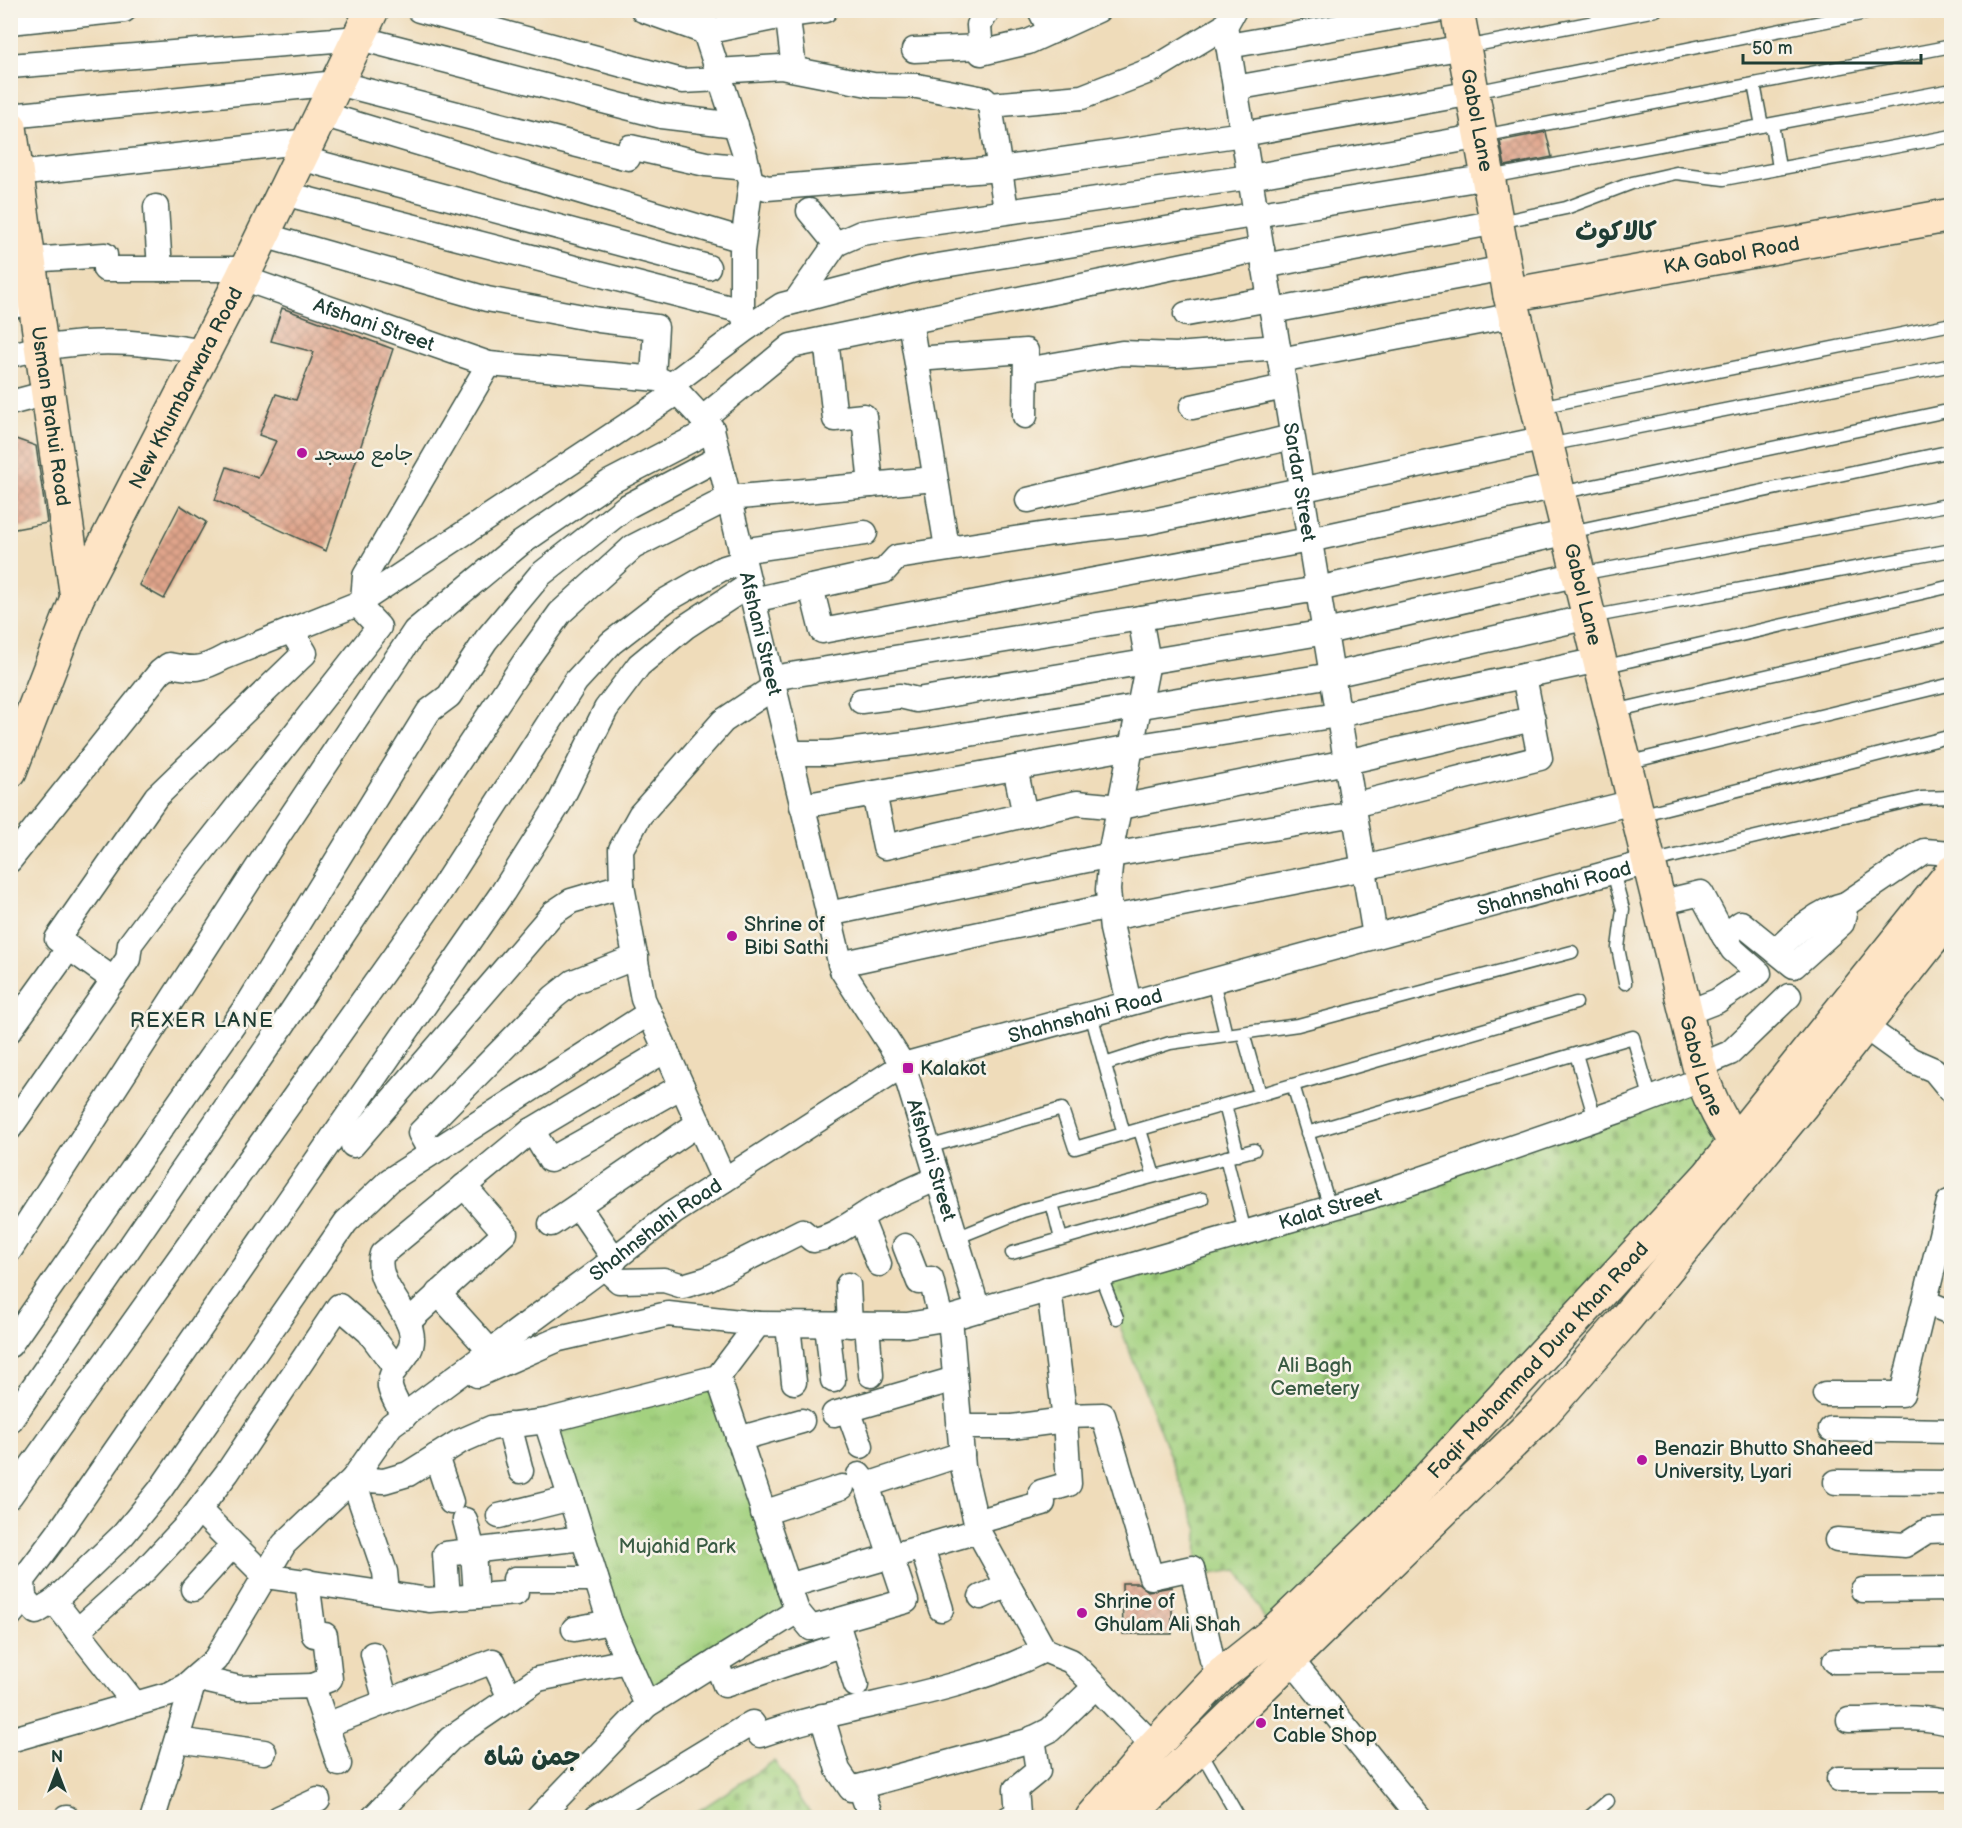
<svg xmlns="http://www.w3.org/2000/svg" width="1962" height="1828" font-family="'Balsamiq Sans','Playpen Sans Arabic',sans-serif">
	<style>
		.cemetery { fill: url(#cemetery-stones); stroke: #61875a; stroke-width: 1.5 }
		.park { fill: url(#park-tufts); stroke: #61875a; stroke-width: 1.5 }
		.building { fill: url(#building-cross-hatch) }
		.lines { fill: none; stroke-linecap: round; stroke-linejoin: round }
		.lane-casing { stroke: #3e5548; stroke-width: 15 }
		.street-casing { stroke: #3e5548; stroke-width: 27 }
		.secondary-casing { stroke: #3e5548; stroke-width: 36 }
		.lane { stroke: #fff; stroke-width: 12 }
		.street { stroke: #fff; stroke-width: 24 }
		.secondary { stroke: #fee4c5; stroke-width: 33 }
		.poi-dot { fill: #b5179e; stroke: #f7f3e8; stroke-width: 2 }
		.labels { text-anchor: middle; stroke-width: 5; stroke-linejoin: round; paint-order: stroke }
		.street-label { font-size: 20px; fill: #1f3d34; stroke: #f7f3e8 }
		.poi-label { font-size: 20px; fill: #1f3d34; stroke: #f7f3e8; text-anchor: start }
		.park-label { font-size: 20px; fill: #395b43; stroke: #f7f3e8 }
		.neighbourhood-label { font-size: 21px; letter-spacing: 1.5px; fill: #1f3d34; stroke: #f7f3e8 }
		.district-label { font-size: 26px; font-weight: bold; fill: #1f3d34; stroke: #f7f3e8 }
	</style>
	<defs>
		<pattern id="cemetery-stones" width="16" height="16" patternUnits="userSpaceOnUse" patternTransform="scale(1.5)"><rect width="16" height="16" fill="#a3d17f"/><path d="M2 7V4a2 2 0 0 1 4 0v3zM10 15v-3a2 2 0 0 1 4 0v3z" fill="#8cb46e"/></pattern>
		<pattern id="park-tufts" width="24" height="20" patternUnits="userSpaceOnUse" patternTransform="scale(1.5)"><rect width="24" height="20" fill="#a3d17f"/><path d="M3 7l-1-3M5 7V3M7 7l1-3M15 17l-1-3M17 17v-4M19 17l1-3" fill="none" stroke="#8cb46e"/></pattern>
		<pattern id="building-cross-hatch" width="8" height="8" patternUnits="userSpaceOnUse" patternTransform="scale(1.5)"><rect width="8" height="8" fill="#e0a48b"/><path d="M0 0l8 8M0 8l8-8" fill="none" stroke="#b58772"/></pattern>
	</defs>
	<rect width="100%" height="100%" fill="#f7f3e8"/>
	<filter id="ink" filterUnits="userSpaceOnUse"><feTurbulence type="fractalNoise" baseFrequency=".0167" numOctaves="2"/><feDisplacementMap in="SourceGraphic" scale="12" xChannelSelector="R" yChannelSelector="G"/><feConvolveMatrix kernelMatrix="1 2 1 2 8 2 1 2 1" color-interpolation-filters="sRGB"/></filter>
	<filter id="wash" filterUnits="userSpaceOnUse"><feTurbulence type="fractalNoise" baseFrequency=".008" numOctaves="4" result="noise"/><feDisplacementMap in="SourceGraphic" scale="24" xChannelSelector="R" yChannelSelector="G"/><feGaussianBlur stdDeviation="1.35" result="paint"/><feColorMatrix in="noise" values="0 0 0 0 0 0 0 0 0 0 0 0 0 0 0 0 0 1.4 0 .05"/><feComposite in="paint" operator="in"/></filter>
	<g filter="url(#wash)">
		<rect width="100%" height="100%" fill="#efdcba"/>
		<path class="cemetery" d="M1703,1080L1723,1160L1285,1656L1238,1570L1197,1576L1198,1530L1100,1274Z
			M774,1761L813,1817H689Z"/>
		<path class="park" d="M718,1377L797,1611L647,1705L546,1421Z"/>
		<g id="blocks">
			<path class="building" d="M1546,132L1552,157L1505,166L1500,141Z
				M282,308L393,349L326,551L215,500L227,467L258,478L276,441L259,435L276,394L296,400L314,352L271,341Z
				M10,437L36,446L47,523L10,530Z
				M180,505L206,522L164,599L139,585Z
				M1122,1583H1138L1148,1591L1172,1587V1634H1123Z"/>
		</g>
	</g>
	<g filter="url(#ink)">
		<use href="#blocks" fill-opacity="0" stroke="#3e5548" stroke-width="1.5"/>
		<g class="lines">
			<defs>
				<path id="lane" d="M1465,47L1656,10
					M1754,84L1762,126
					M1474,92L1881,10
					M1772,124L1779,168
					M1482,136L1952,46
					M1490,177L1952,90
					M1499,222L1566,208L1632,183L1676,173L1724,179L1952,136
					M1539,407L1952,324
					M1548,445L1952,365
					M1560,493L1952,410
					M1570,532L1952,451
					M1580,574L1952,504
					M1590,617L1952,550
					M1602,667L1952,586
					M1614,711L1952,633
					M1626,763L1952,684
					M1639,815L1952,736
					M1650,862L1921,798L1952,797
					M1613,872L1623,909L1618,948L1625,983
					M1213,981L1226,1035
					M1091,1014L1124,1134
					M1243,1033L1260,1094
					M1576,1054L1595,1119
					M1105,1064L1170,1043L1298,1025L1572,952
					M1293,1085L1330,1208
					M1225,1105L1238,1155
					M1140,1130L1154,1176
					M1307,1133L1633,1037L1651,1100
					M928,1147L1062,1109L1075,1148L1576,1003
					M1226,1157L1245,1232
					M1052,1203L1061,1239
					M956,1238L1023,1211L1254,1150
					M1012,1253L1202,1199
					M1100,1274L1117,1318
					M1200,1750L1239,1818
					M1588,1818L1608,1801"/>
				<g id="street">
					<path d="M419,10L682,81L720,79"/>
					<path d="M643,10L705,32L788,15L825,10"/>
					<path d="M787,10L794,69"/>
					<path d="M988,10L979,25L981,53L1028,42L1098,10"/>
					<path d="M1040,10L1051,32"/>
					<path d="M10,22L124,10"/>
					<path id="s1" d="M1225,26L1375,936"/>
					<path d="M1228,46L1437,10"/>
					<path d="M914,50L980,47"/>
					<path d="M10,66L359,38L661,116L736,125"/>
					<path d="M717,71L781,67L873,85L917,86L984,99L990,105L1006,210"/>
					<path d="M1235,88L1464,47"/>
					<path d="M990,105L1082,97L1154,69L1225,26L1234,10"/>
					<path d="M322,114L743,240"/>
					<path d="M10,116L337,83L628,158L630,147L706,164L748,168"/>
					<path d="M300,158L708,267"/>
					<path d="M17,174L309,141"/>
					<path d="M751,182L767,188L1000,169L1243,134L1473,93"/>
					<path d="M283,193L742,311"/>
					<path d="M156,207L160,269"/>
					<path d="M809,211L836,244"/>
					<path d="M263,235L487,299L599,320L656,327L653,378"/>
					<path d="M29,260L105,255V269H246"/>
					<path d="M1264,266L1497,222"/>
					<path id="s2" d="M242,278L489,364L658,379L671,385L712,429L842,970L903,1065L978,1310"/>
					<path d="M796,301L836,244L861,233L1250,177L1482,136"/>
					<path d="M10,307L35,300"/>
					<path d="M1272,311L1505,268"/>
					<path d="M1186,314L1270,299"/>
					<path d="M910,321L947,548"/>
					<path d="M747,328L782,305L919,269L1489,177"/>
					<path d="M826,339L835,419L864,416L871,485"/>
					<path d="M10,355C80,337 134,340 204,352"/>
					<path d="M917,359L1026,351L1025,416"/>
					<path d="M1280,360L1515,315"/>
					<path d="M1026,370L1122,353L1176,355L1278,347"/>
					<path d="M671,385L747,328L742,311V251L751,182L744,151L705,32L704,10"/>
					<path d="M10,403L48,393"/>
					<path d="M1192,407L1284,387"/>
					<path d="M702,419L791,346L1262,249"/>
					<path d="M1028,500L1292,437"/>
					<path d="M741,551L865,533"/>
					<path d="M811,587L822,631L1309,540L1557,486"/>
					<path d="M363,600L365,576L489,364"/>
					<path d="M753,600L884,571L897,557L1053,533L1148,522L1546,438"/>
					<path d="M772,678L1318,589L1569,532"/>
					<path d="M861,701L900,696L917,700L1326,632L1579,574"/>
					<path d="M790,753H830L914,743L1332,675L1589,617"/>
					<path d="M1015,768L1025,815"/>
					<path d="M874,793L885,847L1077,803L1120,807L1346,762L1533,719"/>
					<path d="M1353,805L1540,758L1524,676"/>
					<path d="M802,806L1132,747L1338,715L1599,660"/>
					<path d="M10,860L160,672L169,665C196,670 201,670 225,657L357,604L676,393"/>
					<path d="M1659,903L1701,893L1724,936L1741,923L1794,966L1842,923L1846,904L1924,851L1952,853"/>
					<path d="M828,914L1111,855L1355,814"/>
					<path d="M1111,918L1364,868L1634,802"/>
					<path d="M1776,951C1795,932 1819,910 1846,904"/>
					<path d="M840,964L1110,906"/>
					<path d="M114,980L57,939L156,797L305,653L291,630"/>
					<path d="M1129,1003L1112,929L1108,890L1112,844L1148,662L1140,618"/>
					<path d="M1686,1013L1717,1001L1759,973L1733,950L1724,936"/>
					<path d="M1850,1016L1911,1060L1934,1070L1952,1092"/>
					<path d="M10,1030L69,948"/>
					<path d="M1699,1066L1730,1053L1789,996"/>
					<path d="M10,1128L128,959L130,944L151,916L379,627L357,604"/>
					<path d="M532,1130L550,1160L682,1086"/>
					<path d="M353,1145L553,913L571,901L622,886"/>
					<path d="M431,1153L420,1133L554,997L573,982L636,957"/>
					<path d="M724,1180L643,999L622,886L621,849L640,815L723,721L774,687"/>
					<path d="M578,1206L615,1260"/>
					<path d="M861,1219L879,1264"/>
					<path d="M551,1224L699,1123"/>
					<path d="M905,1246L919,1282L931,1279L941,1319"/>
					<path d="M10,1250L278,836L415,631L521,543L610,482L712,429"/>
					<path d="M604,1267L619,1281L664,1280L683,1286L707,1279L802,1231L813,1240C837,1237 858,1217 879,1206C898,1195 918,1187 938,1178"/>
					<path d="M848,1285L850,1325"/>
					<path d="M438,1293L491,1352"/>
					<path d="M1925,1302L1952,1313"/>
					<path d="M950,1318L963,1467L978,1531L1044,1650L1071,1661L1154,1746"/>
					<path d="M408,1322L505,1233L464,1186"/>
					<path d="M788,1325L794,1382"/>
					<path d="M827,1325L833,1380"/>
					<path d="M867,1325L871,1375"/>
					<path d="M10,1345L250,1001L429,711L449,696L486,640L540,575L626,507L719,458"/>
					<path d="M477,1375L559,1339L668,1314L758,1324"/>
					<path d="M1825,1394H1902L1949,1202"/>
					<path d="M848,1410L861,1446"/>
					<path d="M834,1414L955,1379"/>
					<path d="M1065,1416L1103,1415L1151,1577L1192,1568L1212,1660L1222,1674"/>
					<path d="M404,1417C400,1408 392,1397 390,1387C388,1366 413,1358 412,1339C412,1310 372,1283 382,1254L532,1130L666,1050"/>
					<path d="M10,1421L280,1029L526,660L560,613L633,547L729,498L935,479"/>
					<path d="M546,1421L610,1622L647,1705"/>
					<path d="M509,1425L521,1471"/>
					<path d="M959,1427H1012L1065,1420"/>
					<path d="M1831,1429L1952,1431"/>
					<path d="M738,1439L802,1421"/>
					<path d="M436,1456L451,1502"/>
					<path d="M1836,1482L1952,1483"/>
					<path d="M867,1485L962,1454"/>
					<path d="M10,1496L436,898L576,681L611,643L665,601L721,569L744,562"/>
					<path d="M199,1510L265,1576L429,1600L516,1593L515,1579H596"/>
					<path d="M763,1513L842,1487"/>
					<path d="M499,1516L571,1498"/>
					<path d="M465,1520L473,1551L476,1596"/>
					<path d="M976,1522L1043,1503L1041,1492L1069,1484L1065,1420L1049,1289"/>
					<path d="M1837,1540L1905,1545L1927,1531L1952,1530"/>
					<path d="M922,1547L941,1609"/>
					<path d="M307,1581L314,1635H325L330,1679L313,1686"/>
					<path d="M788,1586L978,1531"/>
					<path d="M193,1589L232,1546"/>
					<path d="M1863,1590L1952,1589"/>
					<path id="s3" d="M387,1593L385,1572L353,1479L384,1481L408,1474L459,1442L491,1428L546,1421L718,1377L758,1324L907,1325L950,1318L1372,1196L1630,1107L1703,1079"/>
					<path d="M981,1597L1008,1585"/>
					<path d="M24,1598L23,1580L57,1535L503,892L560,802L606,709L639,665L685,627L749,585"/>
					<path d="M448,1599L445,1554L583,1538"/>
					<path d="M54,1601L123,1535L160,1490L346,1222L390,1180L649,1013"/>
					<path d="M797,1611L811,1628L906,1601L867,1485L859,1475"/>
					<path d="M10,1615L24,1598L36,1612L54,1601L135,1704"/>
					<path d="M574,1629L610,1622"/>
					<path d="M839,1629L856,1685"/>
					<path d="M77,1631L145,1570L187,1525L227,1473L339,1306L369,1332L395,1367"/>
					<path d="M1280,1646L1419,1818"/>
					<path d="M373,1654L386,1702"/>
					<path d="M1835,1661L1952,1660"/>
					<path d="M716,1662L725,1685L844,1644"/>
					<path d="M822,1716L838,1770L851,1789L1028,1741L1050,1730L1096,1686"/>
					<path d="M1849,1720C1883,1720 1919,1714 1952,1724"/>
					<path d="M326,1725L493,1661L510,1698"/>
					<path id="s4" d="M10,1740L170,1694L185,1686L215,1660L284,1544L353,1479L391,1425L604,1267L673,1213L903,1065L1649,862"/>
					<path d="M177,1740L264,1752"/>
					<path d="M1839,1779H1952"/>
					<path d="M860,1787L871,1818"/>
					<path d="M66,1818H67"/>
					<path d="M153,1818L195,1678L239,1688L313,1686L339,1764"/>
					<path d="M279,1818L318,1800"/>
					<path d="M373,1818L450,1739L538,1679L627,1661"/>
					<path d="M538,1818L647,1705L797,1611L718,1377"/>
					<path d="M596,1818L752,1723L760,1735C854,1702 953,1697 1044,1650"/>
					<path d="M1009,1818L1018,1814L1016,1789L1038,1771L1033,1738"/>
				</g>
				<g id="secondary">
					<path id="s5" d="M1457,10L1510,295L1699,1066C1707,1097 1726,1131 1745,1157"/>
					<path id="s6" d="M10,127L77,598"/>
					<path id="s7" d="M1510,295L1952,215"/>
					<path id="s8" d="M10,771L77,598L242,278L372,10"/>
					<path id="s9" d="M1092,1818L1154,1746L1222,1674L1271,1635L1384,1526L1708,1176L1952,872"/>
					<path d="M1127,1818L1543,1413L1622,1323L1801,1106L1952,914"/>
				</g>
			</defs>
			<use href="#lane" class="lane-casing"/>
			<use href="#street" class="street-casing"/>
			<use href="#secondary" class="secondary-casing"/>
			<use href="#lane" class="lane"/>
			<use href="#street" class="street"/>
			<use href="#secondary" class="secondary"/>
		</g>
	</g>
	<g class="poi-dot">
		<circle cx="302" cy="453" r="6"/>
		<circle cx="732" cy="936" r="6"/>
		<rect x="902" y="1062" width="12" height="12" rx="3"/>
		<circle cx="1642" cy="1460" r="6"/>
		<circle cx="1082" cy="1613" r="6"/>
		<circle cx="1261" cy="1723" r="6"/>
	</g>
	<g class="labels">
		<g class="street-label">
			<text dy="7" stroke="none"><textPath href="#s5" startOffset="112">Gabol Lane</textPath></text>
			<text dy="7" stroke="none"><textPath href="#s7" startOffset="225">KA Gabol Road</textPath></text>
			<text dy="7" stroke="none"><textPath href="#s2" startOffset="140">Afshani Street</textPath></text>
			<text dy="7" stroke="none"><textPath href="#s8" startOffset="422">New Khumbarwara Road</textPath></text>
			<text dy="7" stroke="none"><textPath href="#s6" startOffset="292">Usman Brahui Road</textPath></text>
			<text dy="7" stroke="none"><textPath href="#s1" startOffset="462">Sardar Street</textPath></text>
			<text dy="7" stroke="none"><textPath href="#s5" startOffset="598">Gabol Lane</textPath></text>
			<text dy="7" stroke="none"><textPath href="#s2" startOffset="716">Afshani Street</textPath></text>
			<text dy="7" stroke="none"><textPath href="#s4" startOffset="1820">Shahnshahi Road</textPath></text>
			<text dy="7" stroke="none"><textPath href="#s4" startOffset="1334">Shahnshahi Road</textPath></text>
			<text dy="7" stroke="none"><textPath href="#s5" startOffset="1084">Gabol Lane</textPath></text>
			<text dy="7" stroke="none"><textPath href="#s2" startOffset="1274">Afshani Street</textPath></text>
			<text dy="7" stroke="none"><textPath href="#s3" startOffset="1158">Kalat Street</textPath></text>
			<text dy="7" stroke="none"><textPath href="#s4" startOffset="848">Shahnshahi Road</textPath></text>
			<text dy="7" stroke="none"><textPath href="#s9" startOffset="640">Faqir Mohammad Dura Khan Road</textPath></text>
		</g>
		<g class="poi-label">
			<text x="314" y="460">جامع مسجد</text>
			<text x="744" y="931">Shrine of<tspan x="744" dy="23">Bibi Sathi</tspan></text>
			<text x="920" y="1075">Kalakot</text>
			<text x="1654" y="1455">Benazir Bhutto Shaheed<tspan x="1654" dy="23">University, Lyari</tspan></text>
			<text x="1094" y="1608">Shrine of<tspan x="1094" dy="23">Ghulam Ali Shah</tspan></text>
			<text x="1273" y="1719">Internet<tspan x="1273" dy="23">Cable Shop</tspan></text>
		</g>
		<g class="park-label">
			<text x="1315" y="1372">Ali Bagh<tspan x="1315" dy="23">Cemetery</tspan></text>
			<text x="677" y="1553">Mujahid Park</text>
		</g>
		<g class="neighbourhood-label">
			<text x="202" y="1027">REXER LANE</text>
		</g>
		<g class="district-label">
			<text x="1616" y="240">کالاکوٹ</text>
			<text x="532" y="1765">جمن شاہ</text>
		</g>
	</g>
	<rect width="1962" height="1828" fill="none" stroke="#f7f3e8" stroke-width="36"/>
	<g transform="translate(57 1771)" stroke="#f7f3e8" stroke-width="4.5" paint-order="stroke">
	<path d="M0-4.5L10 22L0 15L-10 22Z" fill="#1f3d34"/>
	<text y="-9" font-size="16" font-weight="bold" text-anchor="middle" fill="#1f3d34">N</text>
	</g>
	<path d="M1743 54v9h178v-9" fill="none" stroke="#1f3d34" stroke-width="3"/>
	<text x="1752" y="54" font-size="18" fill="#1f3d34" stroke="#f7f3e8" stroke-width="4.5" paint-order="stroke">50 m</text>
</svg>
